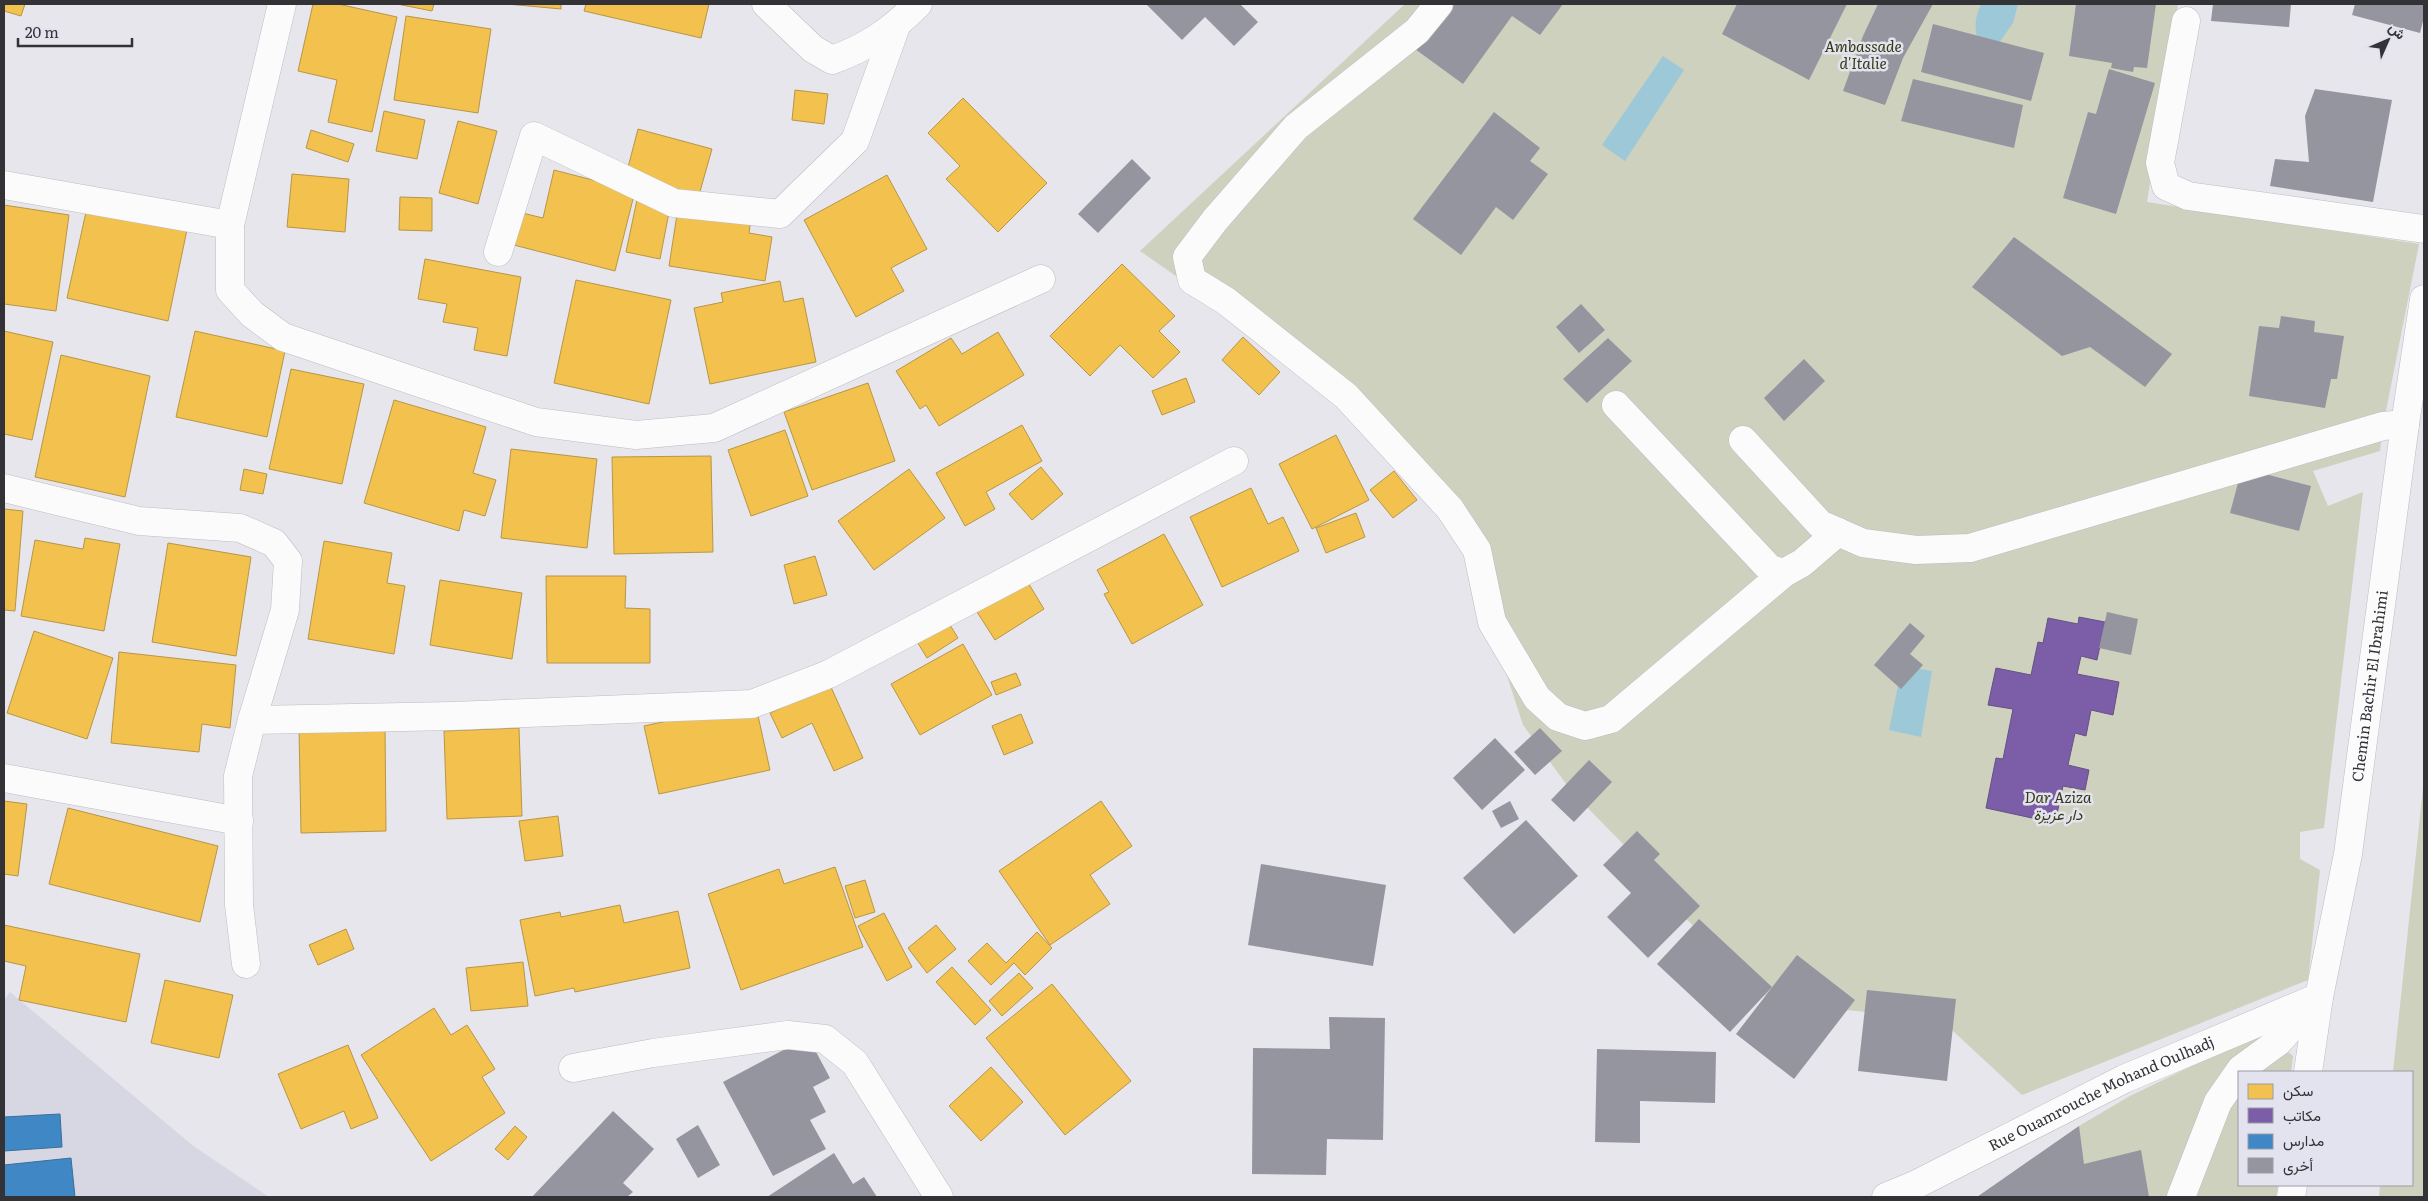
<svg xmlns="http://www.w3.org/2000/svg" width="2428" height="1201" font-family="Literata,Vazirmatn,serif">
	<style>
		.built { fill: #d6d7e3 }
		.park { fill: #ced1be }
		.water { fill: #9cc8d7 }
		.homes { fill: #f2c14e; stroke: #b89647 }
		.offices { fill: #7b5ea7; stroke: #655185 }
		.schools { fill: #3f88c5; stroke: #3b6e9a }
		.building { fill: #95959f }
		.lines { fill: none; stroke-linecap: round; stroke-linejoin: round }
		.minor-casing { stroke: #bdbdc1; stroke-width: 29 }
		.major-casing { stroke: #bdbdc1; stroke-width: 29 }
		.minor { stroke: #fbfbfc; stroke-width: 28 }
		.major { stroke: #fbfbfc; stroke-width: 28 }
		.labels { text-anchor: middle; stroke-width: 5; stroke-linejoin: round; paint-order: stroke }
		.park-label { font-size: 15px; font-style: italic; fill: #353911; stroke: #e3e3ef }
		.street-label { font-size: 15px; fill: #323237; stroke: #e3e3ef }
	</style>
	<rect width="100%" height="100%" fill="#e6e6ec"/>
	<path class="built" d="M10,992L192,1145L269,1197H4V1000Z"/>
	<path class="park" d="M1405,4H2178L2147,202L2419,244L2383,426L2380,451L2313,471L2328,506L2363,492L2324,828L2300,832V859L2320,870L2308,980L2022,1095L1940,1019L1773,1003L1680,913L1633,854L1572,792L1523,725L1491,626L1458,534L1359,418L1229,313L1140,251Z
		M2424,778V1197H2379L2380,1185H2412V1072H2393Z
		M2264,1031L2293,1056L2291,1072H2239V1185H2278L2276,1197H1977L2079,1126L2130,1096Z"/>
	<path class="water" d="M1981,4H2018L2013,23L1999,43L1980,44C1973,30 1975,17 1981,4Z
		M1663,56L1684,70L1625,161L1602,145Z
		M1902,666L1932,671L1921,737L1889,730Z"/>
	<path class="homes" d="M4,4H25L21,16L4,11Z
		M313,4H338L397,17L372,132L328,122L337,80L298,71Z
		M397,4H434L432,11Z
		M507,4H561V9Z
		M586,4H709L701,38L584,11Z
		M406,16L491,29L478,113L394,100Z
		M795,90L828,94L824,124L792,120Z
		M963,98L1047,183L998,232L946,179L960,166L928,133Z
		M384,111L425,120L417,159L376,151Z
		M458,121L497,131L478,204L439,193Z
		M638,129L712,149L699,195L626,175Z
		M311,130L354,144L348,162L306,148Z
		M554,170L635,191L615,271L506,243L514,211L543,218Z
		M292,174L349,179L345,232L287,227Z
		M887,175L927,249L891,268L904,291L856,317L804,220Z
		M638,195L671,202L660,259L626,252Z
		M400,197L432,198V231L399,230Z
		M88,203L188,225L168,321L67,298Z
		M4,205L69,215L56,311L4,304Z
		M678,208L751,219L749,233L772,237L765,281L669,266Z
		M425,259L521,277L507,356L474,350L478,328L443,322L447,304L418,299Z
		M1122,264L1175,316L1159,331L1180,352L1153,378L1120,345L1090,376L1050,336Z
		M576,280L671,300L649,404L554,383Z
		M780,281L784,302L803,298L816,362L710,384L694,308L723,302L721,293Z
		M4,331L53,342L32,440L4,434Z
		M195,331L285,351L267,437L176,417Z
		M998,332L1024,375L939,426L926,405L920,409L896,371L951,338L962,354Z
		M1243,337L1280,372L1259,395L1222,360Z
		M61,355L150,376L125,497L35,477Z
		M291,369L364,384L342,484L269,469Z
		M1186,378L1195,402L1162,415L1152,391Z
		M868,383L895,461L812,490L784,412Z
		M394,400L486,427L473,473L496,480L485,516L464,510L459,531L364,503Z
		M1022,425L1042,461L986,492L995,509L965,526L936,473Z
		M785,430L808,496L751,516L728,450Z
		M1336,435L1369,500L1312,529L1279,464Z
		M511,449L597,459L587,548L501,538Z
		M711,456L713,552L614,554L612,457Z
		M1041,467L1063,494L1032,520L1009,494Z
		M244,469L267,474L263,494L240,490Z
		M909,469L945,518L874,570L838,521Z
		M1394,471L1417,500L1393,518L1370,490Z
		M1251,488L1268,524L1283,517L1299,551L1222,587L1190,517Z
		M4,509L23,511L15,611L4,610Z
		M1356,513L1365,537L1326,553L1316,528Z
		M1164,534L1203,605L1132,644L1104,594L1109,592L1097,570Z
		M85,538L120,544L104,631L21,616L35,540L83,549Z
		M324,541L392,553L387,583L405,586L394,654L308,639Z
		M168,543L251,557L236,656L152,642Z
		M815,556L827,595L794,604L784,565Z
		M546,576H626L625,608L650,609V663H547Z
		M440,580L522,593L512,659L430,645Z
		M1027,581L1044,609L995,640L977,612Z
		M947,620L958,638L927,658L916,640Z
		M34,631L113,658L87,739L7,713Z
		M963,644L992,695L920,735L891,684Z
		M119,652L236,665L230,728L202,724L199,752L111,743Z
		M1016,673L1021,685L996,695L991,682Z
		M830,685L863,758L834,771L812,723L782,738L770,713Z
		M755,702L770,770L659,794L644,726Z
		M1021,714L1033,743L1004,755L992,726Z
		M385,726L386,831L301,833L299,727Z
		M519,728L522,816L447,819L444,731Z
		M4,801L27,804L18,876L4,874Z
		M1101,801L1132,846L1090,875L1110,904L1050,945L999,871Z
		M68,808L218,846L200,922L49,884Z
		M558,816L563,856L525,861L519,821Z
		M835,867L863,947L741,990L708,894L779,869L784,884Z
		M865,880L875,912L855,918L845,886Z
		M620,905L624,923L678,911L690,968L575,992L574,988L535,996L520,920L560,912L561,917Z
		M884,913L912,967L887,981L858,926Z
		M4,925L140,954L126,1022L19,1000L26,966L4,961Z
		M936,925L956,949L927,973L908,948Z
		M346,929L354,949L318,965L309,945Z
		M1037,932L1052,948L1025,975L1014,963L991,985L968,961L987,943L1006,963Z
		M523,962L528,1006L471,1011L466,968Z
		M952,967L991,1010L975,1025L936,982Z
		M1019,973L1033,988L1002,1016L989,1001Z
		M165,980L233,995L219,1058L151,1043Z
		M1052,984L1131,1081L1065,1135L986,1038Z
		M434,1008L451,1035L467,1025L495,1069L482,1077L505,1113L431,1161L361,1055Z
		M348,1045L378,1118L351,1129L344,1111L301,1129L278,1074Z
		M991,1067L1023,1102L981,1141L949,1106Z
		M515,1126L527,1137L508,1160L495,1149Z"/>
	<path class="offices" d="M2079,617L2105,622L2097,660L2081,656L2077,674L2119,682L2113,715L2091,710L2086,736L2075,733L2068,765L2089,770L2085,790L2063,786L2055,823L1986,808L1996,758L2003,759L2013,709L1988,705L1996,668L2031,675L2038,642L2043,643L2048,618L2078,624Z"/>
	<path class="schools" d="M60,1114L62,1147L4,1151V1117Z
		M71,1158L75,1197H4V1165Z"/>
	<path class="building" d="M1146,4H1240L1258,22L1234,46L1205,17L1182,40Z
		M1448,4H1563L1540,35L1512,16L1463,84L1415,49Z
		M1737,4H1847L1809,80L1722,34Z
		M1878,4H1933L1903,58L1885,105L1843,91L1863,36Z
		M2076,4H2156L2147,68L2134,67L2133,72L2111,68L2112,63L2069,56Z
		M2213,4H2291L2289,27L2211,21Z
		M2355,4H2424V17L2420,33L2352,15Z
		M1933,24L2044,53L2031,101L1921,72Z
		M2109,69L2155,83L2116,214L2063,198L2088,112L2096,114Z
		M1913,79L2023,105L2014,148L1901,121Z
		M2315,89L2392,100L2373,202L2270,186L2275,159L2309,162L2305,116Z
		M1494,112L1540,148L1530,161L1548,174L1513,220L1496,207L1461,255L1413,219Z
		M1132,159L1151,178L1098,233L1078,214Z
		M2014,237L2172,354L2145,387L2090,347L2062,356L1972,287Z
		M1581,304L1605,330L1579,353L1556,327Z
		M2281,316L2315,321L2314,332L2344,336L2337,379H2331L2325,408L2249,396L2259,326L2279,328Z
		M1608,338L1632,361L1587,403L1563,379Z
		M1804,359L1825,381L1784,421L1764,398Z
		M2242,468L2311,486L2299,531L2230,513Z
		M2107,612L2138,619L2131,655L2099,648Z
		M1910,623L1925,636L1910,654L1923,665L1901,689L1874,665Z
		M1540,728L1562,751L1535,775L1514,752Z
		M1495,738L1525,770L1482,810L1453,778Z
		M1589,760L1612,782L1574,822L1551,800Z
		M1510,801L1519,819L1501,828L1492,811Z
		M1526,820L1578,876L1514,934L1463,878Z
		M1637,831L1660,854L1654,860L1700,906L1648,958L1607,917L1631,893L1603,865Z
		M1261,864L1386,885L1373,966L1248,945Z
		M1699,919L1772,987L1730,1032L1657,964Z
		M1797,955L1855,1000L1794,1079L1736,1034Z
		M1867,990L1956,999L1947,1081L1858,1071Z
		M1329,1017L1385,1018L1383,1140L1327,1139L1326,1175L1252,1174L1253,1048L1330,1049Z
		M808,1037L830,1078L813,1087L826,1112L810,1120L826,1149L773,1176L723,1082Z
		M1597,1049L1716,1052L1715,1103L1640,1101V1143L1595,1142Z
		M613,1111L654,1149L623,1183L633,1192L627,1197H532Z
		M698,1125L720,1165L698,1178L676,1139Z
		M2079,1126L2084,1164L2141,1150L2149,1197H1977Z
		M834,1153L853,1184L864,1177L877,1197H767Z"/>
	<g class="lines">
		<defs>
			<g id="minor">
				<path d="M282,4L230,225V290L252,314L283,337L536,422L636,435L714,428L1041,279"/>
				<path d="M766,4L813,49L832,60C868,47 891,31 918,4"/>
				<path d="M1439,4L1417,31L1296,127L1215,220L1187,257L1192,280L1226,301L1346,396L1450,509L1477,550L1492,622L1537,698L1558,717L1585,726L1611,719L1784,573"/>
				<path d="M2186,21L2160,163L2166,186L2188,196L2424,229"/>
				<path d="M4,185L230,225"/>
				<path d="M498,252L534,136L674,203L780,214L855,141L896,26"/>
				<path d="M1616,405L1770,569L1784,573L1802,563L1838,532"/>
				<path d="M1743,440L1820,524L1863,543L1916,550L1970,548L2383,426L2405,424"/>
				<path d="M4,488L139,521L240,528L274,543L288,561L285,610L252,720L238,776L239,905L246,964"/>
				<path d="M252,720L452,716L752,704L829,674L1234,461"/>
				<path d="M4,778L239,821"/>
				<path d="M573,1068L653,1053L788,1035L825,1039L855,1063L939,1197"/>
				<path id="s1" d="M1886,1197L1915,1185L2124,1079L2319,997"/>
				<path d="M2181,1197L2218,1102L2241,1069L2278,1042L2313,1004"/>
			</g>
			<g id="major">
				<path id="s2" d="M2308,1072L2319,997L2348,854L2405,424L2424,299"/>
				<path d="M2291,1197L2293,1185"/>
			</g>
		</defs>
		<use href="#minor" class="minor-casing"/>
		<use href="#major" class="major-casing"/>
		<use href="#minor" class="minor"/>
		<use href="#major" class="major"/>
	</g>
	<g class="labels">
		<g class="park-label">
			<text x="1863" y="52">Ambassade<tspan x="1863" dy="17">d'Italie</tspan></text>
			<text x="2058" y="803">Dar Aziza<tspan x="2058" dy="17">دار عزيزة</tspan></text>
		</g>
		<g class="street-label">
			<text dy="5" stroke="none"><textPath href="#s2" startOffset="391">Chemin Bachir El Ibrahimi</textPath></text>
			<text dy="5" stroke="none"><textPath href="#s1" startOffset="239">Rue Ouamrouche Mohand Oulhadj</textPath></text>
		</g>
	</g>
	<rect width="2428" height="1201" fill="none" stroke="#323237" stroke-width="10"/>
	<rect x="2238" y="1071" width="175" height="115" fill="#e3e3ef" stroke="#9c9ca5"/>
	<rect x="2248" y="1084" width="25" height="15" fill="#f2c14e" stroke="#9c9ca5"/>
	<text x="2283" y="1096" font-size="15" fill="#323237">سكن</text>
	<rect x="2248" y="1108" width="25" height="15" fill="#7b5ea7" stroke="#9c9ca5"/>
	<text x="2283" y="1121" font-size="15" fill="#323237">مكاتب</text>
	<rect x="2248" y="1134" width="25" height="15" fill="#3f88c5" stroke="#9c9ca5"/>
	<text x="2283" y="1146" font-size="15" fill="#323237">مدارس</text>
	<rect x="2248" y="1158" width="25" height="15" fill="#95959f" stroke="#9c9ca5"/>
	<text x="2283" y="1171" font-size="15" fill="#323237">أخرى</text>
	<g transform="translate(2388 40) rotate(45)" stroke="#e3e3ef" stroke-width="4" paint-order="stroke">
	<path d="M0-4L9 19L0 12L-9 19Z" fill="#323237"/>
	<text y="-8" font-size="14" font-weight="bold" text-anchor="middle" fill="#323237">ش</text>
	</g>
	<path d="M18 38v8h114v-8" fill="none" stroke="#323237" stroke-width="2.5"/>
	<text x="25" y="38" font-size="15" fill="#323237" stroke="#e3e3ef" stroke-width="4" paint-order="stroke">20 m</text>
</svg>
